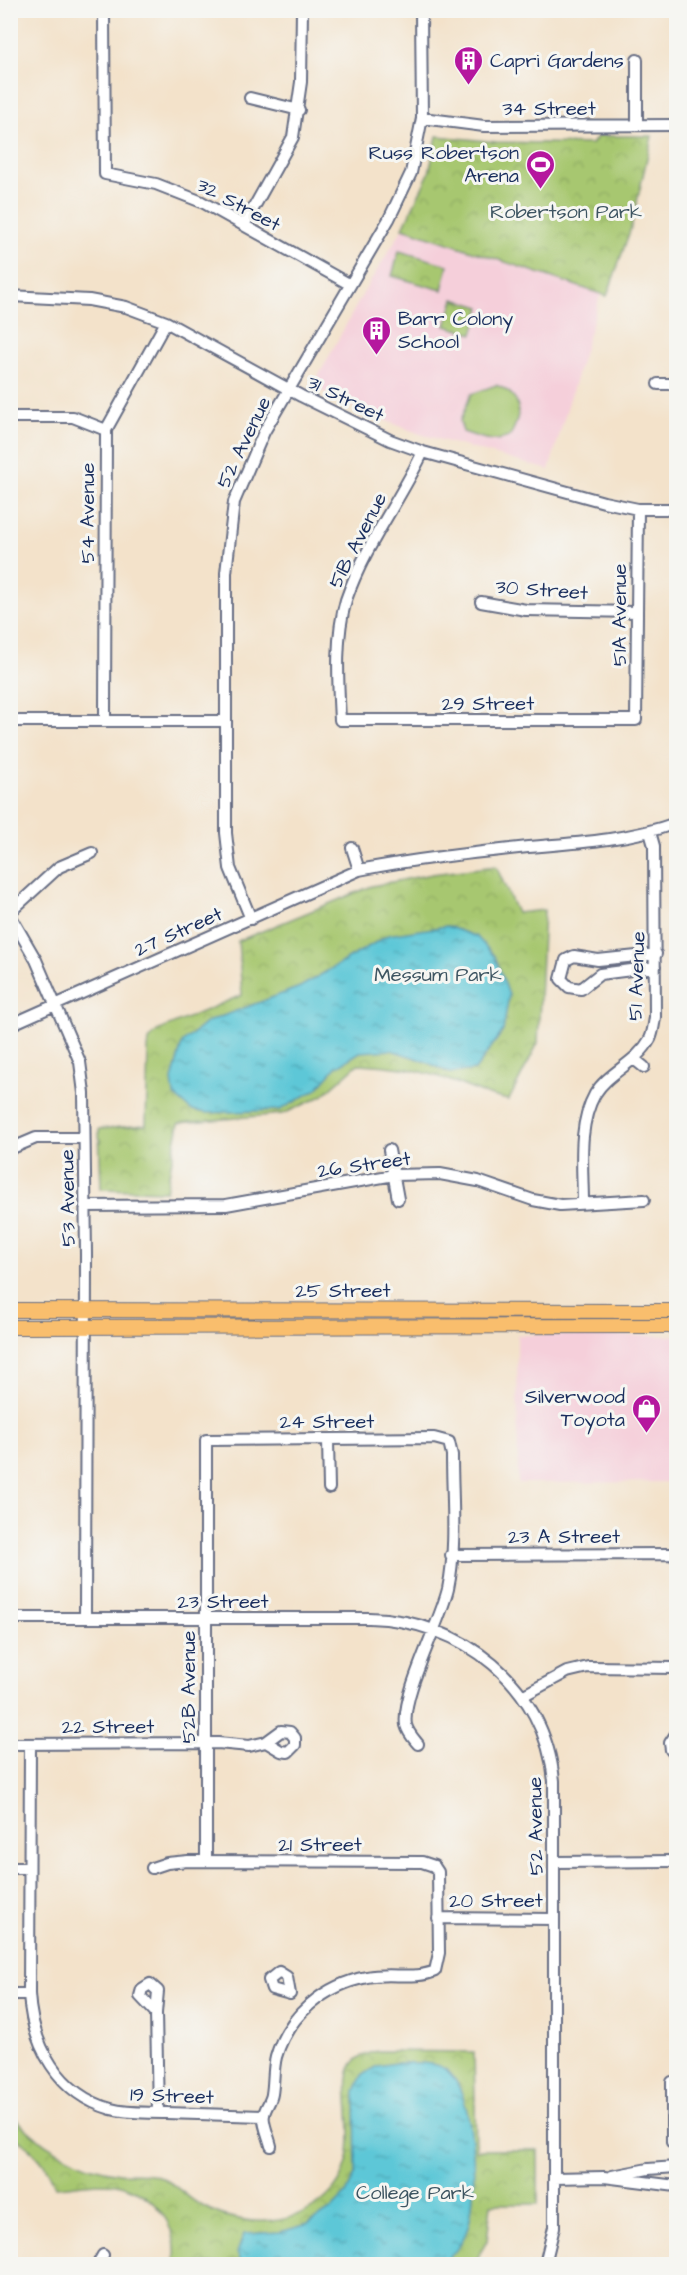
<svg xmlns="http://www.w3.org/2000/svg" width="687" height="2275" font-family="'Architects Daughter',sans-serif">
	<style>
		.built { fill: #f5cfda }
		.park { fill: url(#park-crowns); stroke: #617b67; stroke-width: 1.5 }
		.pitch { fill: #a7c770; stroke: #617b67; stroke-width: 1.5 }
		.water { fill: url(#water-ripples); stroke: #3c7b9a; stroke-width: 1.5 }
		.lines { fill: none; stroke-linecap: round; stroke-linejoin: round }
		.minor-casing { stroke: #676e84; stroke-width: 14 }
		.major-casing { stroke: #676e84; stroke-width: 16 }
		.minor { stroke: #fff; stroke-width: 10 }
		.major { stroke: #f9be6d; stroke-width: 14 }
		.labels { text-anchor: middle; stroke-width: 6; stroke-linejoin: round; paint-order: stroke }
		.poi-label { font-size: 20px; fill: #1b2f5e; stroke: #f6f6f2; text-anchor: start }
		.street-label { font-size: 20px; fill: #1b2f5e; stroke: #f6f6f2 }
		.park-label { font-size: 20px; fill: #3e5562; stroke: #f6f6f2 }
	</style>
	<defs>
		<pattern id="park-crowns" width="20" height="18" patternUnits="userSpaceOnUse" patternTransform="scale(1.5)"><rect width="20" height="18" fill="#a7c770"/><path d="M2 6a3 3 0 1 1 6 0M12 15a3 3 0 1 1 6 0" fill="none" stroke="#8fab63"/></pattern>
		<pattern id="water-ripples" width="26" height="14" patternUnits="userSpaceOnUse" patternTransform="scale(1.5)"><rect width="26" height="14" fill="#5dc7d7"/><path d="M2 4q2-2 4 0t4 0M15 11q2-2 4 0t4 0" fill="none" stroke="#4ca2b2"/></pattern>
	</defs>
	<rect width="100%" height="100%" fill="#f6f6f2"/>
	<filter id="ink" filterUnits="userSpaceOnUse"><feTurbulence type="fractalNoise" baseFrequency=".0167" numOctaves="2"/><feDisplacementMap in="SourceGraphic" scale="12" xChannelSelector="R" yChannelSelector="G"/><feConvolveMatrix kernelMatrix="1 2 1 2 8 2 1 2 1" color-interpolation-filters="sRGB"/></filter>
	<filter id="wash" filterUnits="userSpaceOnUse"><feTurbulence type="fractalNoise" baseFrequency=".008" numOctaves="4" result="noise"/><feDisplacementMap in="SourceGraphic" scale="24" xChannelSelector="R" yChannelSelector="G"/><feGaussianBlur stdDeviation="1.35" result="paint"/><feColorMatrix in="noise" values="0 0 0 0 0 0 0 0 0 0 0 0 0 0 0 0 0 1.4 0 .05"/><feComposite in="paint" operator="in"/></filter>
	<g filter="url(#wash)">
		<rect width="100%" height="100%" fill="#f3e2ca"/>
		<path class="built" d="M403,228L601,293L549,470L420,434L361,411L313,386L361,297Z
			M517,1335L676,1336V1482L518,1483Z"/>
		<path class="park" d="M437,136L497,142L592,144L598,136H652L631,228L607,296L403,228L429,173Z
			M399,251L448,265L442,290L392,276Z
			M454,299L481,307L473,334L446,326Z
			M496,866L517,913L544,910L538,1043L509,1100C488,1097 471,1088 451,1081C420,1069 390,1065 358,1064L322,1096L283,1114L179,1123L166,1191L101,1189L99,1129L146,1125L148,1049L149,1040L157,1031L242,995L238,941L372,886L432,874Z
			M377,2051L474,2052L476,2150H538V2204H491L487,2241L474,2264H174C181,2228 155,2194 120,2185C101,2180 75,2186 55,2187C48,2164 30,2147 11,2135L10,2113C40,2146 76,2166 119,2173C129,2174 148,2172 155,2175C170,2179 184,2195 197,2203C233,2225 285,2230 321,2202C377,2158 330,2083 356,2060C361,2055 371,2053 377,2051Z"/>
		<path class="pitch" d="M496,385C522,395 523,413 510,436C494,445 479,437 463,432L460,421L471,394Z"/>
		<path class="water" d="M447,926L477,937L495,957L509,995L503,1031L475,1070L450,1073L422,1060L391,1050L360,1052L336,1067L317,1089L280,1110L207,1113L191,1110L174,1095L172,1080L182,1043L207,1022L300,987L388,935Z
			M395,2063C410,2063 431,2061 445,2069C477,2090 480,2204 465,2235C460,2247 452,2256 443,2264H242L237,2253L244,2234L280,2232L308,2224L329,2211L346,2194L356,2172L355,2091L362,2075L377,2066Z"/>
	</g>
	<g filter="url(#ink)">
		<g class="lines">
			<defs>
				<path id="minor" d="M104,10L105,174L156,184L202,202L349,284
					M637,60V125
					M250,98L299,110
					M422,118L484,126L676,125
					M244,225L293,137L301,82L302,10
					M10,296L89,300L126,307L166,322L301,396L390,440L423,452L604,502L638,509H676
					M658,384H676
					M10,417H73L106,430
					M423,452C399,502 364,547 346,600C335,637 338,682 340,720H636L638,509
					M481,602L526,610L636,612
					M105,719L106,430L166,322
					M10,721H225
					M352,848L359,870
					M10,912L59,867L92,853
					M10,915L36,960L80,1062L84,1093L86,1255L85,1618
					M251,919L230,868L226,833V573L234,502L264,432L389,219L411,173L422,118L421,10
					M655,967L600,974L581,989L569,987L561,979L566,960L574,956L598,960L656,954
					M10,1025L359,870C415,859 471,853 528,847C578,843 629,840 676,823
					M634,1059L644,1067
					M10,1149L36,1138H84
					M389,1150L398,1199
					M583,1203C583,1168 577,1126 595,1094C608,1072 637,1063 650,1039C653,1033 654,1024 655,1017L654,846L650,832
					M85,1206L226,1205L394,1175L440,1174L478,1181L533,1200L560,1205L644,1200
					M328,1440L329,1488
					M451,1555L671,1554L676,1557
					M10,1618H369C462,1620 545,1685 554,1781V2227L545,2264
					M524,1695L567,1672L588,1667L676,1668
					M281,1731L290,1732L295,1738V1745L288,1752L281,1751L266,1742Z
					M676,1734L670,1743L671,1750L676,1754
					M10,1744L218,1743L249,1746L266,1742
					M30,1744L29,1994C32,2045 58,2094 111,2109C129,2114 147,2112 166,2113C198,2114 231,2115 263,2116
					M206,1861V1440L434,1438L449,1442L452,1455C452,1498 457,1546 448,1589C440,1623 401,1695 406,1725C408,1733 413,1738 418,1744
					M555,1862L676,1861
					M10,1868H29
					M152,1868L167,1863L188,1861L422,1862L434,1866L438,1872L439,1953L435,1971C415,1980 389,1972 367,1977C325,1985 288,2015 276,2057C273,2069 274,2082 272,2094C271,2102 265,2107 264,2115C262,2122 269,2137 271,2146
					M438,1918L554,1919
					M279,1972L287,1977L290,1994L272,1989L269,1980Z
					M150,1984L158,1991L156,2013L140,1996L142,1989Z
					M10,1994H29
					M156,2013L158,2113
					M672,2082V2142H676
					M612,2176L648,2169L676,2167
					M554,2178L604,2177L676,2186
					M98,2264L103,2255"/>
				<path id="major" d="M10,1310L676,1311
					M10,1327L676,1326"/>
			</defs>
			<use href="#minor" class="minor-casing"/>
			<use href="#major" class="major-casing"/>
			<use href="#minor" class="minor"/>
			<use href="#major" class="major"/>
		</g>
	</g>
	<defs>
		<symbol id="building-pin" viewBox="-11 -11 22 30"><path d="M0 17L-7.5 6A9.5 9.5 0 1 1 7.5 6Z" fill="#b5179e" stroke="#f6f6f2"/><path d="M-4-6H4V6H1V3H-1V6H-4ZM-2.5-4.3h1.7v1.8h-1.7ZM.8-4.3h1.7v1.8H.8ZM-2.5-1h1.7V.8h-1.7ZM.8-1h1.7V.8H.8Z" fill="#fff"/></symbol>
		<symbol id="stadium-pin" viewBox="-11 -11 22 30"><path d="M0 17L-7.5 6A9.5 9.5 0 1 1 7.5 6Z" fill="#b5179e" stroke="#f6f6f2"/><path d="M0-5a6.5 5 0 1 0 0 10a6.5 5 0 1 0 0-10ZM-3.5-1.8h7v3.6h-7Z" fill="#fff"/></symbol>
		<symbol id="shop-pin" viewBox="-11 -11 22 30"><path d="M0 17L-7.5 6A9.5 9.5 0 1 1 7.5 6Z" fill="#b5179e" stroke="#f6f6f2"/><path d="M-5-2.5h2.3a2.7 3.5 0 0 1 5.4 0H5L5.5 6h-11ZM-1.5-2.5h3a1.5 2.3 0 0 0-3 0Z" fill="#fff"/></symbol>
	</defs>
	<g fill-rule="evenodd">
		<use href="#building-pin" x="452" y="44" width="33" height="45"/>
		<use href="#stadium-pin" x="524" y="148" width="33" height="45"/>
		<use href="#building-pin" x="360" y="314" width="33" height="45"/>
		<use href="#shop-pin" x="630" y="1392" width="33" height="45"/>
	</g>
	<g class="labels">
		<g class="poi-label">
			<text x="490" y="67">Capri Gardens</text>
			<text x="519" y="159" text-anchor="end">Russ Robertson<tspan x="519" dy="23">Arena</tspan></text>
			<text x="398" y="325">Barr Colony<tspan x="398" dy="23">School</tspan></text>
			<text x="625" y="1403" text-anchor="end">Silverwood<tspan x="625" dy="23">Toyota</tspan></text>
		</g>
		<g class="street-label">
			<text x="549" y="115">34 Street</text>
			<text transform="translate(239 204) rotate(28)" y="7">32 Street</text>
			<text transform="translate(346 398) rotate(26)" y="7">31 Street</text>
			<text transform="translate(243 442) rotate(-64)" y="7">52 Avenue</text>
			<text transform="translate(87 513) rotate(-90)" y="7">54 Avenue</text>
			<text transform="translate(357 540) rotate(-63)" y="7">51B Avenue</text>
			<text transform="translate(542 589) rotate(4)" y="7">30 Street</text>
			<text transform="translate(619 615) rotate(-90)" y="7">51A Avenue</text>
			<text x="488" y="710">29 Street</text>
			<text transform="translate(178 931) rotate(-24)" y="7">27 Street</text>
			<text transform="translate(636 976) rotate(-88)" y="7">51 Avenue</text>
			<text transform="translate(364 1164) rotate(-8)" y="7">26 Street</text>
			<text transform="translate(67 1198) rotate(-91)" y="7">53 Avenue</text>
			<text x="343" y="1297">25 Street</text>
			<text x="327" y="1428">24 Street</text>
			<text x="564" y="1543">23 A Street</text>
			<text x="223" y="1608">23 Street</text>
			<text transform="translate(188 1687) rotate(-90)" y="7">52B Avenue</text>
			<text x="108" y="1733">22 Street</text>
			<text transform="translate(535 1826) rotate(-91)" y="7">52 Avenue</text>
			<text x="320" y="1851">21 Street</text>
			<text x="496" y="1907">20 Street</text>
			<text transform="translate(172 2095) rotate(2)" y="7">19 Street</text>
		</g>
		<g class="park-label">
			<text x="566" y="218">Robertson Park</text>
			<text x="438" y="981">Messum Park</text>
			<text x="415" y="2199">College Park</text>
		</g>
	</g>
	<rect width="687" height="2275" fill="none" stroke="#f6f6f2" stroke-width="36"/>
</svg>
